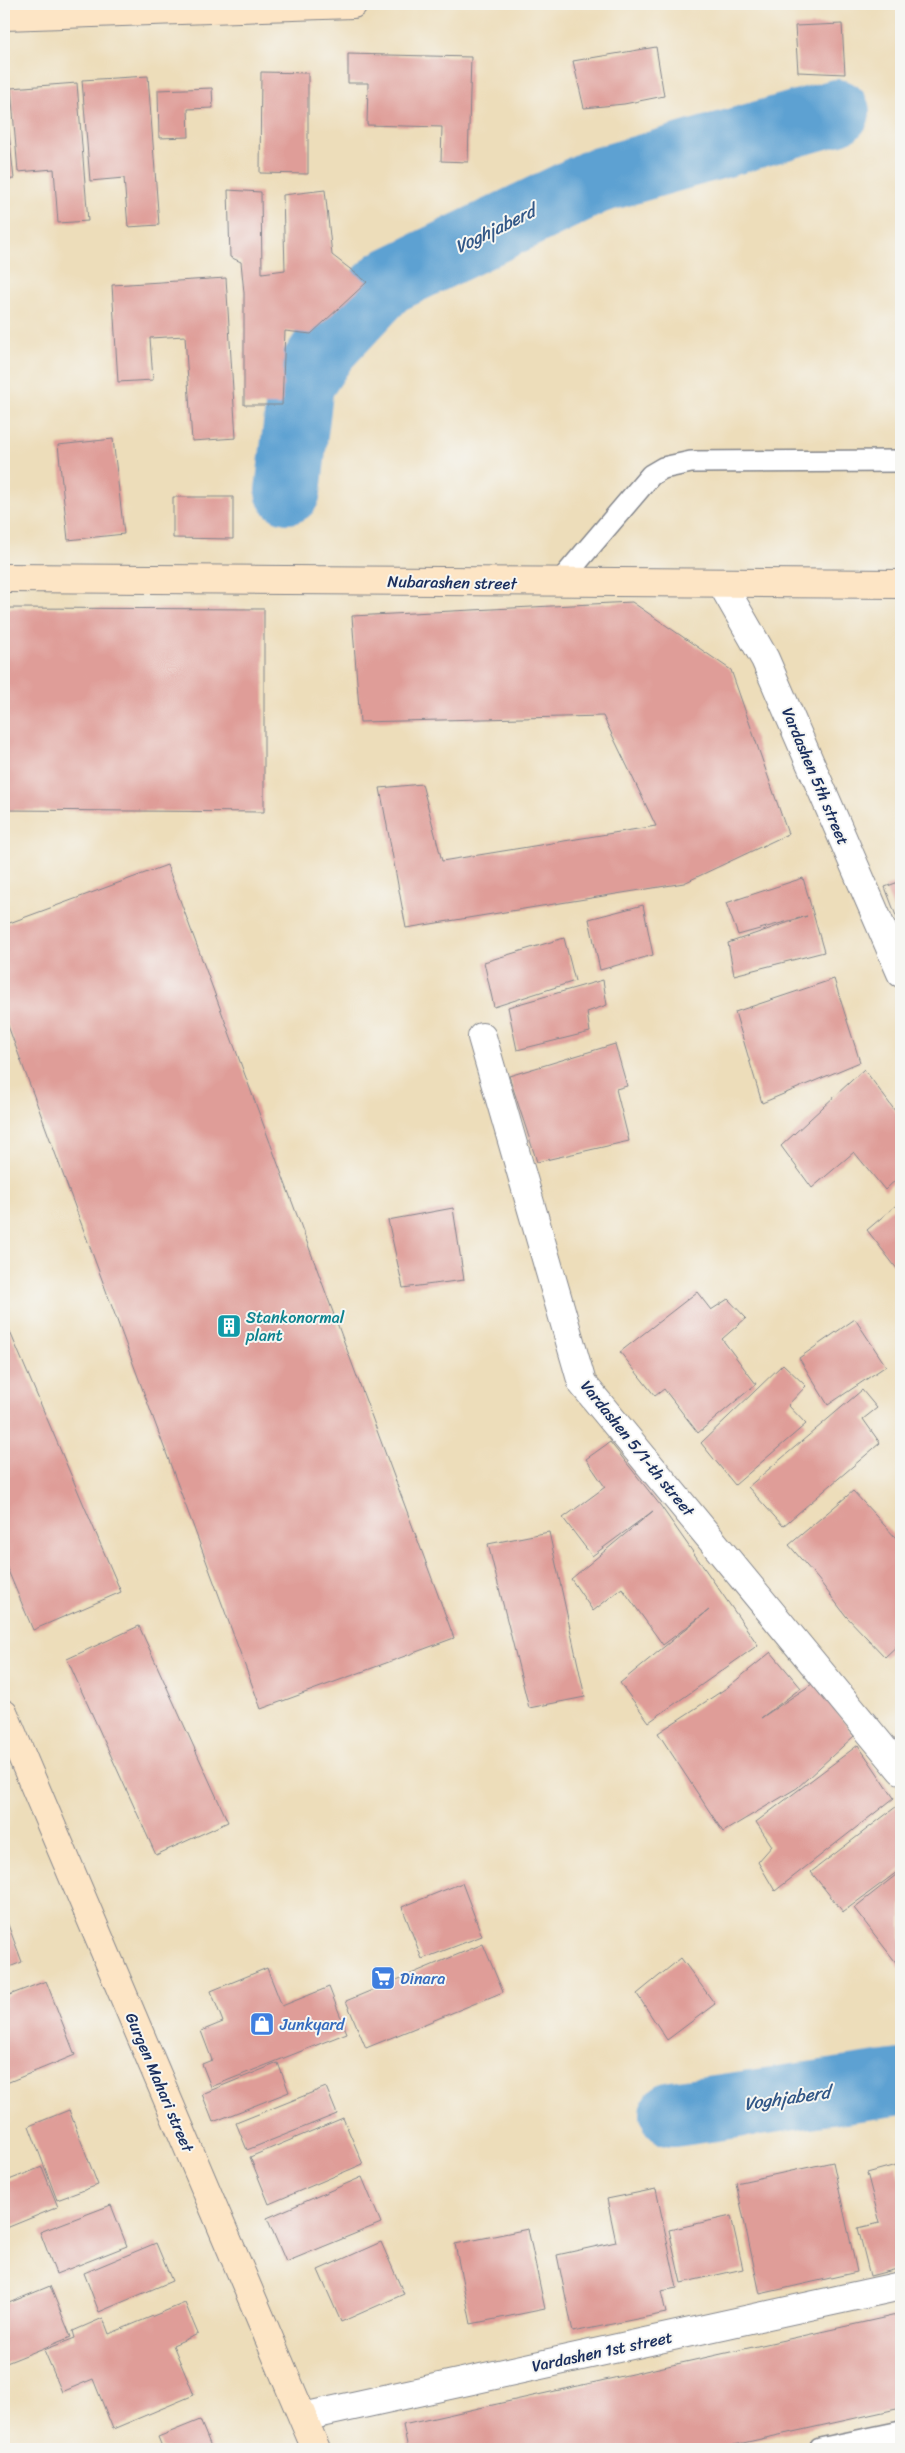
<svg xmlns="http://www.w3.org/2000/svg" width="905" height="2453" font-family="Sriracha,sans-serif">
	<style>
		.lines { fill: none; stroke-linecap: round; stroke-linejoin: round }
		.river { stroke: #5da1d2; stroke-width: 66 }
		.building { fill: #df9d98 }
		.lane-casing { stroke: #84868c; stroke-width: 24 }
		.street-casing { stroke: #84868c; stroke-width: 30 }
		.secondary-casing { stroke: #84868c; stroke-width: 30 }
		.lane { stroke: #fff; stroke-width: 21 }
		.street { stroke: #fff; stroke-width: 28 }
		.secondary { stroke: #fde5c5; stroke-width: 28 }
		.labels { text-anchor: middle; stroke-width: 4; stroke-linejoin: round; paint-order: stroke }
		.street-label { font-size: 16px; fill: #1b2f5e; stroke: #f6f6f2 }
		.culture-label { font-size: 16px; fill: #0d838f; stroke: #f6f6f2; text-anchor: start }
		.shop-label { font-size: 16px; fill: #366cbe; stroke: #f6f6f2; text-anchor: start }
		.water-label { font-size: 18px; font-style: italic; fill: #325787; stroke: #f6f6f2 }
	</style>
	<rect width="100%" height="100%" fill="#f6f6f2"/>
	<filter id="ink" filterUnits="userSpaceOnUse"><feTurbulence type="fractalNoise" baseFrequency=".02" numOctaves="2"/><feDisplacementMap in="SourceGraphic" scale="10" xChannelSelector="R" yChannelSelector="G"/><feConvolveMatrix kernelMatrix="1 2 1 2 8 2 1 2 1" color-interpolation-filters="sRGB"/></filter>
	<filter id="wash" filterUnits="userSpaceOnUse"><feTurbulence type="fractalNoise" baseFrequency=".0096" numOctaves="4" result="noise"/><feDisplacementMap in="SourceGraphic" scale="20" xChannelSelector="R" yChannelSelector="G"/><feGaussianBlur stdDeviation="1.12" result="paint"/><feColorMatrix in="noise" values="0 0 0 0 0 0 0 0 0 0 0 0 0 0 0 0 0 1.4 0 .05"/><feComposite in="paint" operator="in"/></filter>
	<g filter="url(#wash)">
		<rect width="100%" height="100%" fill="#edddba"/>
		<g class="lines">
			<path class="river" d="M288,491L301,384L325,348L387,282L596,181L837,112
				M673,2114L901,2082"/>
		</g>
		<g id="blocks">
			<path class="building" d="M842,24L845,74L798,72L795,26Z
				M656,47L664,96L624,104L584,108L573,61Z
				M348,54L471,57L468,162L441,161L442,127L367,125L368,83H348Z
				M261,72L308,73V174L260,173Z
				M148,76L159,225L128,227L124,178L90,181L82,80Z
				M77,83L88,221L58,223L54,169L18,172L11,88Z
				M4,86L14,179L4,180Z
				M212,88L213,108L188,109L189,137L159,138L158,90Z
				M228,190L261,192L262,273L285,270L283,195L325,190L332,255L367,282L311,334L285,331L282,405H244V293L241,262L230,257Z
				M226,278L236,438L192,441L185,336L150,338L153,380L118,382L112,285Z
				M113,439L124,534L68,540L58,445Z
				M173,497H233V539L173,538Z
				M632,602L731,670L788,834L684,883L406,928L380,788L422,784L442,861L656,826L603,716L360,722L352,616Z
				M4,608L264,609V812L4,810Z
				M167,865L454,1638L261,1709L4,1015V925Z
				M803,878L824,952L734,975L728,943L807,916L738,935L726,903Z
				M901,881V929L885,887Z
				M643,905L653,955L600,970L589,919Z
				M564,938L575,981L494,1007L484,962Z
				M834,979L860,1062L762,1103L735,1012Z
				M603,980L607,1005L587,1012L590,1032L517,1050L508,1007Z
				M615,1044L627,1086L616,1089L629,1141L537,1162L509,1076Z
				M864,1069L901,1119V1175L885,1190L854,1152L812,1188L781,1146Z
				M901,1201V1274L867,1230Z
				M453,1208L464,1280L403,1288L388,1220Z
				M697,1292L711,1310L728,1299L746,1318L722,1339L756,1384L698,1433L664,1389L655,1396L620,1352Z
				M4,1318L121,1592L33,1630L4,1561Z
				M855,1319L886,1366L828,1405L799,1358Z
				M783,1364L806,1386L788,1405L806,1424L735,1485L701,1443Z
				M862,1390L877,1408L863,1419L880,1443L783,1526L748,1487Z
				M610,1442L660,1505L758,1645L649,1722L620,1683L709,1610L663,1645L622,1588L593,1611L571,1579L653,1511L592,1556L563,1518L605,1487L586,1459Z
				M853,1491L896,1538L901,1534V1642L885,1657L846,1616L818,1579L789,1545Z
				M549,1532L585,1697L529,1708L488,1544Z
				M139,1626L228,1822L156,1855L67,1659Z
				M771,1652L801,1688L761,1718L815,1682L854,1736L797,1788L723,1832L658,1733L728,1687Z
				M858,1745L894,1798L775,1891L758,1862L772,1846L756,1822Z
				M897,1806L901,1812V1869L843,1912L811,1872Z
				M901,1871V1969L854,1908Z
				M462,1883L482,1936L422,1959L402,1907Z
				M7,1922L22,1962L4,1969V1923Z
				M483,1944L503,1992L366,2048L346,2001Z
				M681,1958L715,2004L667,2040L637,1994Z
				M267,1968L282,2006L329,1987L347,2033L211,2087L202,2064L212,2060L201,2031L223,2022L211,1991Z
				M46,1981L75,2055L4,2084V1997Z
				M278,2063L289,2092L213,2122L202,2094Z
				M326,2087L337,2114L247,2150L236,2123Z
				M69,2110L98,2185L57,2200L29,2126Z
				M343,2118L363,2164L269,2204L250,2157Z
				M833,2162L857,2272L760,2294L736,2183Z
				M896,2165L901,2186V2268L870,2276L858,2228L880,2223L867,2173Z
				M42,2167L58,2207L4,2229V2182Z
				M362,2177L381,2223L286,2262L267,2218Z
				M656,2189L677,2288L661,2291L666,2313L573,2332L557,2255L616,2242L607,2199Z
				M111,2205L127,2246L56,2274L40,2232Z
				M731,2216L743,2269L681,2283L669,2230Z
				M528,2229L545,2309L471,2324L455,2244Z
				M381,2242L404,2294L341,2322L318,2270Z
				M156,2243L172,2281L99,2312L84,2273Z
				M50,2286L71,2337L4,2364V2305Z
				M185,2303L198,2334L173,2345L194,2395L113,2429L93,2379L62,2392L44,2350L75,2338L73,2331L103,2318L109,2334Z
				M901,2314V2408L716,2449H408L403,2425Z
				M200,2420L212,2449H163L158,2437Z"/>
		</g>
	</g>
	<g filter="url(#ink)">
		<use href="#blocks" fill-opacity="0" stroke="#84868c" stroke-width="1"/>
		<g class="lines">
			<defs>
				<path id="lane" d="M559,583L651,475L663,468L691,462L901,461
					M820,2449L901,2432"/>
				<path id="street" d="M722,584L765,659L901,973
					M482,1037L582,1383L901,1770
					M303,2417L901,2286"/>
				<path id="secondary" d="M4,16L353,4
					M4,578L901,584
					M4,1714L316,2449"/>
			</defs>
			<use href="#lane" class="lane-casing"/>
			<use href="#street" class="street-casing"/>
			<use href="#secondary" class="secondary-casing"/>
			<use href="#lane" class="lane"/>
			<use href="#street" class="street"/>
			<use href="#secondary" class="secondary"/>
		</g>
	</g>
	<defs>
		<symbol id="building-square" viewBox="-11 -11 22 22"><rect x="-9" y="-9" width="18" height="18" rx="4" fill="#0f9aa8" stroke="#f6f6f2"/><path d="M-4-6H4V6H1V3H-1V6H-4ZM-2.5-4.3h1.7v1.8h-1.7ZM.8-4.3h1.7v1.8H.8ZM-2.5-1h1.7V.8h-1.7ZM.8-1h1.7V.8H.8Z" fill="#fff"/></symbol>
		<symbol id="supermarket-square" viewBox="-11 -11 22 22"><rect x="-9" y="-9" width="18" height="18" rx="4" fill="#3f7fe0" stroke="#f6f6f2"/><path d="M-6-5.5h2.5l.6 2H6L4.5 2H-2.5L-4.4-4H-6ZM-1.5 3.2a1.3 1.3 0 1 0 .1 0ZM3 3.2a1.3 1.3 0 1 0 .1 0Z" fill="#fff"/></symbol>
		<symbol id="shop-square" viewBox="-11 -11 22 22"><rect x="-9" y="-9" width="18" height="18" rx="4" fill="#3f7fe0" stroke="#f6f6f2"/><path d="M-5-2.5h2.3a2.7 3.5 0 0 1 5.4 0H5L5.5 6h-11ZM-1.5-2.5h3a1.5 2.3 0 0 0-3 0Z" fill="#fff"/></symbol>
	</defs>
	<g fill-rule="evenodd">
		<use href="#building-square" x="215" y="1312" width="28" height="28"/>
		<use href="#supermarket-square" x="369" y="1964" width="28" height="28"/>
		<use href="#shop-square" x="248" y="2010" width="28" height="28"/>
	</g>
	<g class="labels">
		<g class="street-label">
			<text transform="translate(452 582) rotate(1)" y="6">Nubarashen street</text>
			<text transform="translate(816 776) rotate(67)" y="6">Vardashen 5th street</text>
			<text transform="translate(638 1448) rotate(51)" y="6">Vardashen 5/1-th street</text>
			<text transform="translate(160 2082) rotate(67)" y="6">Gurgen Mahari street</text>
			<text transform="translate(602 2351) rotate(-12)" y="6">Vardashen 1st street</text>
		</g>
		<g class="culture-label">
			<text x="246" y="1323">Stankonormal<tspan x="246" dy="18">plant</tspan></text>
		</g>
		<g class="shop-label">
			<text x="400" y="1984">Dinara</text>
			<text x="280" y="2030">Junkyard</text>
		</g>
		<g class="water-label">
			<text transform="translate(495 229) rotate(-26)" y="6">Voghjaberd</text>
			<text transform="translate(787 2098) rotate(-8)" y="6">Voghjaberd</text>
		</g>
	</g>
	<rect width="905" height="2453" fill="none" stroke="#f6f6f2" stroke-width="20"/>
</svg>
